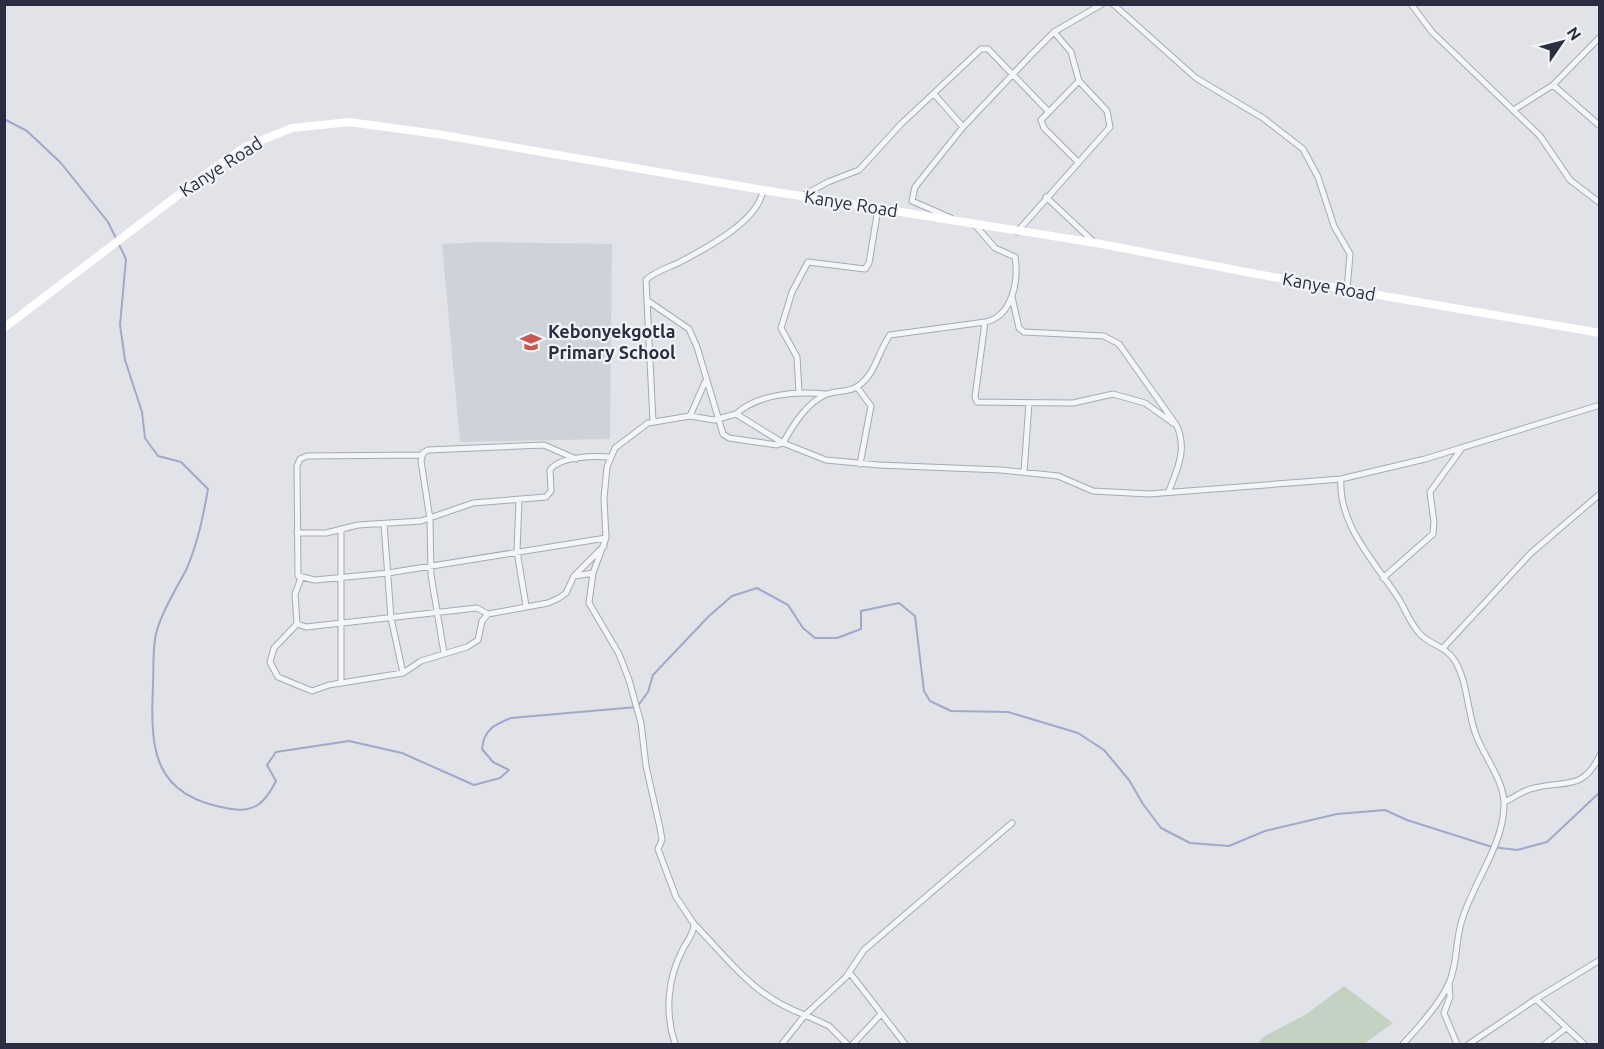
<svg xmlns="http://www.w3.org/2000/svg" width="1604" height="1049" font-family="Ubuntu,sans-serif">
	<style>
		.built { fill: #d0d2db }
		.green { fill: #c4d2c4 }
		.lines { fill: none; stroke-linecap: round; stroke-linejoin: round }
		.stream { stroke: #a0aac6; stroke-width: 2 }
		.minor-casing { stroke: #a7a9b3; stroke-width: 7 }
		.minor { stroke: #f4f5f8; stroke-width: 5 }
		.secondary { stroke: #fff; stroke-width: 8 }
		.labels { text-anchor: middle; stroke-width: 4.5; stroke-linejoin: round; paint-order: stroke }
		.street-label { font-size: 18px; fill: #2b2e40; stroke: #f2f3f7 }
		.poi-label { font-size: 18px; font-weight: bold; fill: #2b2e40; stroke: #f2f3f7; text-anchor: start }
	</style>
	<rect width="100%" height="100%" fill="#e2e3e9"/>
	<path class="built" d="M482,242L612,244L610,439L460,442L442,244Z"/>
	<path class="green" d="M1344,986L1393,1023L1364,1044H1258L1263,1037L1305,1015Z"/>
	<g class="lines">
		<path class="stream" d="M4,119L27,131L61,163L108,222L126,259L120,325L125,360L142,412L145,438L158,456L181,462L208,489C203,517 198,542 187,568C177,588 163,609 157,630C152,646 154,668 153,685C150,752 153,796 231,809C256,813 266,801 276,781L267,765L276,752L349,741L402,753L474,785L500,778L509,770L493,762L482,749C484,729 494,725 511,718L637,707L648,692L653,675L709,616L732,596L757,588L788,605L803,628L815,638H837L861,629V611L899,603L915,616L924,691L930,701L951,711L1008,712L1078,733L1104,750L1129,780L1143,804L1161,828L1190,843L1229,846L1265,831L1337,814L1385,810L1407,820L1492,847L1517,850L1547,842L1600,792"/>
		<defs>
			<path id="minor" d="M1113,4L1196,78L1263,118L1303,149L1318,177L1334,226L1350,254L1347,290
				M1411,4L1432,32L1540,136L1570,180L1600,203
				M1553,85L1600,126
				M935,95L963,127
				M1515,109L1553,85L1600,37
				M1078,162L1044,128L1041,120L1079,81
				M802,196L828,182L859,170L901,124L981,49H988L1048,111
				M1046,197L1095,243
				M951,218L912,201L915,187L963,127L1032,54L1054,32L1102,4
				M1017,232L1110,127L1107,111L1079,81L1071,52L1054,32
				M1012,297L1019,328L1024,332L1104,336L1119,344L1177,426C1187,450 1178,467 1169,491
				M648,301L689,329L697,347L723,434L729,438L777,445L783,443C793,425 807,402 827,394C837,390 849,393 858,386C876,374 878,351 890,335L985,322C1012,317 1019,281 1015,257L995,248L975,225
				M985,322L975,397L977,402L1073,403L1113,394L1145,403L1173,423
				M857,387L871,406L860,464
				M799,393L797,357L781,328L792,292L808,262L865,269L869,263L878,209
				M736,414C758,394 796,391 825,394
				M690,416L705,382
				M653,421L646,280C654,272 667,268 678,263C705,249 759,221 763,190
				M422,455L307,456L300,459L297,466L298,576L315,580L388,573L606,538
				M1024,472L1029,403
				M1341,479C1338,525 1375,562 1399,599C1406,611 1410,623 1420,634C1430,645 1446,646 1455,661C1468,683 1467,711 1476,735C1484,757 1505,781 1504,806C1503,846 1473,883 1462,920C1455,941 1458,963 1449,983C1440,1004 1419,1027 1403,1044
				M519,500L517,551L526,606
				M384,524L391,618L403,673
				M297,533H326L358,525L421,521L473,503L546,497L551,491L550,470C560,456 594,456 610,457
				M575,576L593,573
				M301,578L295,594L297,624L274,648L270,662L278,677L312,691L329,685L403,673L421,661L467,647L478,640L482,621L488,614L548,603L559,598L566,593L574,576L604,546
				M1383,578L1433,534L1434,522L1430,492L1462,448
				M297,624L306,627L477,608L488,614
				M1443,648L1531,553L1600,494
				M444,653L431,575L430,519L421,461L423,453L428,450L544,445L576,459
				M341,683V529
				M1504,802C1514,798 1523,790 1534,788C1566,780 1583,791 1600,755
				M694,924C731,962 754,997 805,1015L846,977L864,950L1012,823
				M850,973L905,1044
				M1449,983L1450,997L1444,1013L1457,1044
				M1536,999L1584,1044
				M675,1044C665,1013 667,979 683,949C687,941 694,934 694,924L676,897L658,849L662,840L660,828L646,766L641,723L629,680L619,654L589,603L593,573L606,538L604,498L607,467L615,448L648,423L690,416L714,420L736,414L783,443L826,460L879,465L1001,470L1058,476L1093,491L1149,494L1341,479L1425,459L1600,405
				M782,1044L805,1015L829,1026L847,1044
				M853,1044L881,1014
				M1469,1044L1536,999L1600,960
				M1545,1044L1566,1028"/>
		</defs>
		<use href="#minor" class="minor-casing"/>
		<use href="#minor" class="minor"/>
		<path class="secondary" d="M4,328L207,173L245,147L292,128L349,122L437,134L763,190L1096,243L1267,276L1600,333"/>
	</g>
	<defs>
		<symbol id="school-bare" viewBox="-9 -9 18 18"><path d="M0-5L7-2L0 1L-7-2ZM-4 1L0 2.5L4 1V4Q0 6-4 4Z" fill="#c45a52" stroke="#f2f3f7" stroke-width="2.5" paint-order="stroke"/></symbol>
	</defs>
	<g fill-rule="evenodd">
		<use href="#school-bare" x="516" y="327" width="30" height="30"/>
	</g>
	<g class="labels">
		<g class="street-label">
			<text transform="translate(221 167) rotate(-33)" y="6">Kanye Road</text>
			<text transform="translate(851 204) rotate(9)" y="6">Kanye Road</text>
			<text transform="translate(1329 287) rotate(10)" y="6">Kanye Road</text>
		</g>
		<g class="poi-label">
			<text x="548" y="338">Kebonyekgotla<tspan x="548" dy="21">Primary School</tspan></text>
		</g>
	</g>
	<rect width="1604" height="1049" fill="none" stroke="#2b2e40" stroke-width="12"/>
	<g transform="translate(1562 42) rotate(55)" stroke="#f2f3f7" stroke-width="4.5" paint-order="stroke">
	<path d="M0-4.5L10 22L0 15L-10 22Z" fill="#2b2e40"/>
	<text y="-9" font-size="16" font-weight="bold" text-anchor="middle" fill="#2b2e40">N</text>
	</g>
</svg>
